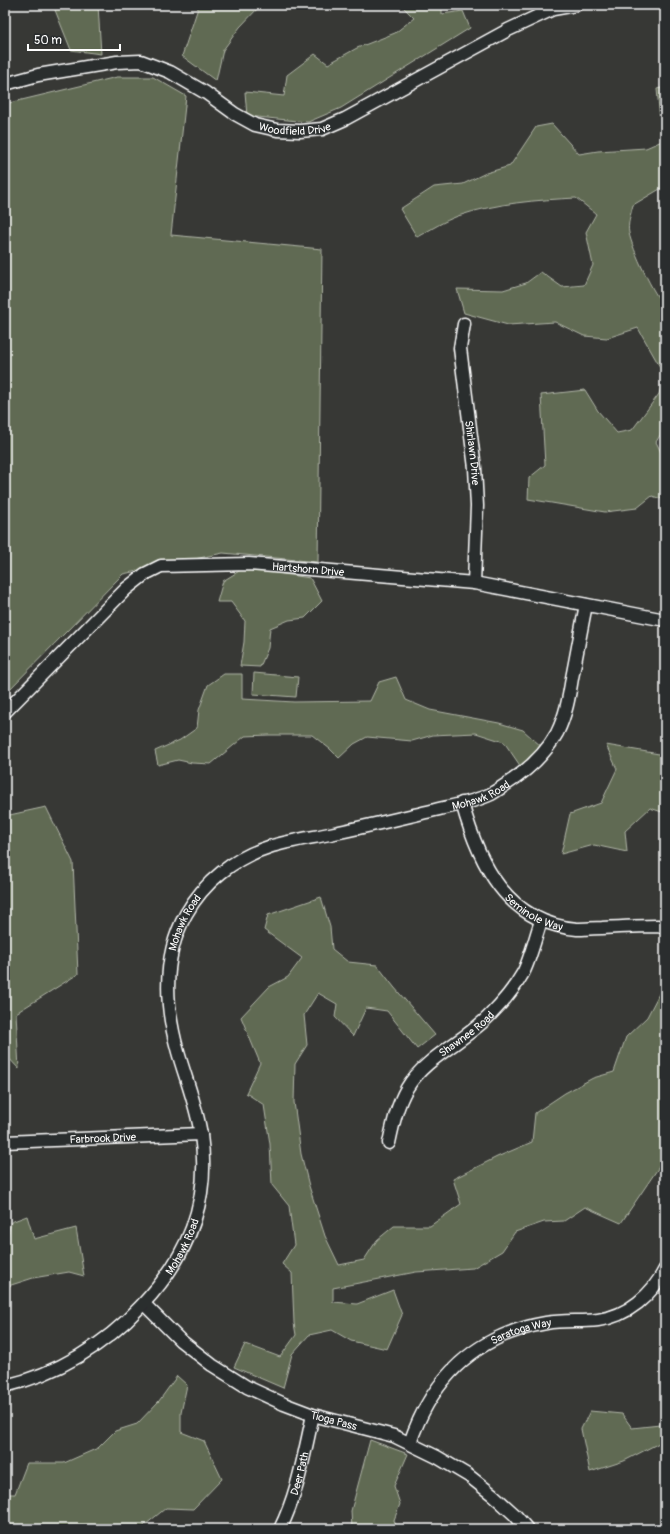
<svg xmlns="http://www.w3.org/2000/svg" width="670" height="1534" font-family="Pangolin,sans-serif">
	<style>
		.green { fill: #616b52; stroke: #b0b5a8 }
		.lines { fill: none; stroke-linecap: round; stroke-linejoin: round }
		.street-casing { stroke: #fff; stroke-width: 15 }
		.street { stroke: #2a2d2e; stroke-width: 12 }
		.labels { text-anchor: middle; stroke-width: 3; stroke-linejoin: round; paint-order: stroke }
		.street-label { font-size: 11px; fill: #fff; stroke: #2a2d2e }
	</style>
	<rect width="100%" height="100%" fill="#373835"/>
	<filter id="ink" filterUnits="userSpaceOnUse"><feTurbulence type="fractalNoise" baseFrequency=".025" numOctaves="2"/><feDisplacementMap in="SourceGraphic" scale="8" xChannelSelector="R" yChannelSelector="G"/><feConvolveMatrix kernelMatrix="1 2 1 2 8 2 1 2 1" color-interpolation-filters="sRGB"/></filter>
	<g filter="url(#ink)">
		<path class="green" d="M53,5H98L101,54L71,50Z
			M199,5H272L259,7L240,27L223,50L216,81L182,56Z
			M401,5H442V14L463,11L470,28L341,108L308,122L247,116L245,92L284,96L287,75L315,54L328,64L357,48L395,33L414,18Z
			M117,77H153L186,96L171,235L322,249L318,562L223,553L123,574L5,694V104Z
			M665,87V186L633,205C631,213 627,225 629,233C632,248 654,297 665,306V427L656,442L665,460V500L652,496L637,508L605,512L528,499L529,478L545,465L541,395L585,390L598,411L617,433L632,430L659,394L664,374L638,328L607,338L584,336L555,322L508,325L464,313L457,289L503,290L526,283L541,272L562,287L584,285L593,265L586,232L596,214L576,198C537,200 496,203 458,216C444,221 430,230 417,237L400,209L434,187L463,184L486,173L510,166L536,127L552,124L579,154L598,151L646,148L662,141L657,89Z
			M244,568L310,578L322,601L305,618L289,620L270,628L268,648L260,667L240,666L244,642L245,621L231,602H217L223,581Z
			M254,673L298,677L296,697L253,694Z
			M224,674H242V699L294,702L370,701L379,682L396,677L406,700L430,710L499,723L523,730L542,747L521,767L504,742L476,733L433,735L412,741L367,737L354,744L339,758L330,749L312,735H269L245,736L211,764L192,763L178,760L158,765L155,751L180,740L197,728L199,710L208,685Z
			M606,745L665,755V813L650,808L625,831L627,852L594,845L561,854L570,814L601,803L617,769Z
			M46,807L73,862L78,974L16,1013L19,1069L5,1054V816Z
			M321,897L330,927L332,949L348,962L377,965L394,987L435,1035L417,1049L387,1011L366,1008L353,1036L335,1017L337,1004L318,993L304,1015L307,1045L295,1064L294,1102L301,1154L309,1186L325,1236L339,1265L364,1260L377,1240L394,1226H430L461,1204L453,1179L497,1157L532,1142L535,1113L565,1093L593,1078L614,1072L626,1037L647,1017L662,988L665,989V1158L621,1223L585,1207L564,1221L544,1222L515,1232L502,1251L473,1268L416,1272L333,1288V1302L357,1304L393,1290L402,1315L387,1349L351,1341L332,1330L309,1335L292,1354L283,1388L234,1367L245,1344L280,1357L296,1335L294,1323L292,1273L282,1264L294,1245L289,1206L272,1185L270,1144L264,1105L246,1093L260,1063L241,1017L269,987L288,977L302,958L264,930L268,915Z
			M27,1216L34,1239L76,1228L84,1276L69,1272L33,1278L5,1287V1247L11,1222Z
			M177,1376L187,1385L181,1413V1432L204,1441L222,1479L193,1509L166,1508L140,1529H5V1494H15L27,1463H64L98,1448L115,1431L137,1424L159,1401Z
			M590,1411L622,1414L632,1428L660,1425L662,1415L665,1411V1440L624,1461L590,1472L581,1429Z
			M370,1440L408,1454L394,1486L400,1504L394,1520L397,1529H352L351,1511Z"/>
		<g class="lines">
			<defs>
				<g id="street">
					<path id="s1" d="M5,84L38,75L117,62L141,61L170,72L206,93L235,114L255,125L277,130L300,131L322,129L345,119L508,30L553,9L576,5"/>
					<path id="s2" d="M464,324L460,348L475,468L477,506L474,583"/>
					<path id="s3" d="M5,712L126,589L145,574L161,566L249,564L474,583L665,620"/>
					<path id="s4" d="M462,803C479,864 507,923 577,929C585,929 594,928 602,928C620,927 638,926 657,926L665,927"/>
					<path id="s5" d="M5,1142L201,1134"/>
					<path id="s6" d="M389,1143C393,1124 397,1105 407,1088C426,1056 466,1041 491,1014C503,1002 515,987 523,973C530,960 536,935 541,921"/>
					<path id="s7" d="M144,1304L180,1340L212,1365L247,1387L284,1404L313,1415L394,1436L437,1457L469,1476L493,1495L515,1515L527,1529"/>
					<path id="s8" d="M5,1386C57,1374 105,1345 141,1306C187,1258 211,1203 201,1135C197,1107 186,1080 178,1052C165,1006 162,957 186,914C204,882 234,858 269,847C288,841 310,838 330,834C364,827 397,819 431,811C451,806 472,803 491,794C496,791 501,788 505,785C527,771 545,755 557,733C566,715 569,697 572,678C577,653 581,629 586,605"/>
					<path id="s9" d="M410,1443C432,1378 476,1335 546,1323C563,1320 580,1322 598,1320C628,1316 652,1295 665,1269"/>
					<path id="s10" d="M280,1529C298,1493 304,1454 313,1415"/>
				</g>
			</defs>
			<use href="#street" class="street-casing"/>
			<use href="#street" class="street"/>
		</g>
	</g>
	<g class="labels">
		<g class="street-label">
			<text dy="4" stroke="none"><textPath href="#s1" startOffset="310">Woodfield Drive</textPath></text>
			<text dy="4" stroke="none"><textPath href="#s2" startOffset="130">Shirlawn Drive</textPath></text>
			<text dy="4" stroke="none"><textPath href="#s3" startOffset="362">Hartshorn Drive</textPath></text>
			<text dy="4" stroke="none"><textPath href="#s8" startOffset="904">Mohawk Road</textPath></text>
			<text dy="4" stroke="none"><textPath href="#s4" startOffset="136">Seminole Way</textPath></text>
			<text dy="4" stroke="none"><textPath href="#s8" startOffset="568">Mohawk Road</textPath></text>
			<text dy="4" stroke="none"><textPath href="#s6" startOffset="139">Shawnee Road</textPath></text>
			<text dy="4" stroke="none"><textPath href="#s5" startOffset="98">Farbrook Drive</textPath></text>
			<text dy="4" stroke="none"><textPath href="#s8" startOffset="233">Mohawk Road</textPath></text>
			<text dy="4" stroke="none"><textPath href="#s9" startOffset="165">Saratoga Way</textPath></text>
			<text dy="4" stroke="none"><textPath href="#s7" startOffset="226">Tioga Pass</textPath></text>
			<text dy="4" stroke="none"><textPath href="#s10" startOffset="59">Deer Path</textPath></text>
		</g>
	</g>
	<rect width="670" height="1534" fill="none" stroke="#2a2d2e" stroke-width="20"/>
	<rect x="10" y="10" width="650" height="1514" fill="none" stroke="#fff" stroke-width="1.5" filter="url(#ink)"/>
	<path d="M28 44v6h92v-6" fill="none" stroke="#ffffff" stroke-width="2"/>
	<text x="34" y="44" font-size="12" fill="#ffffff" stroke="#2a2d2e" stroke-width="3" paint-order="stroke">50 m</text>
</svg>
